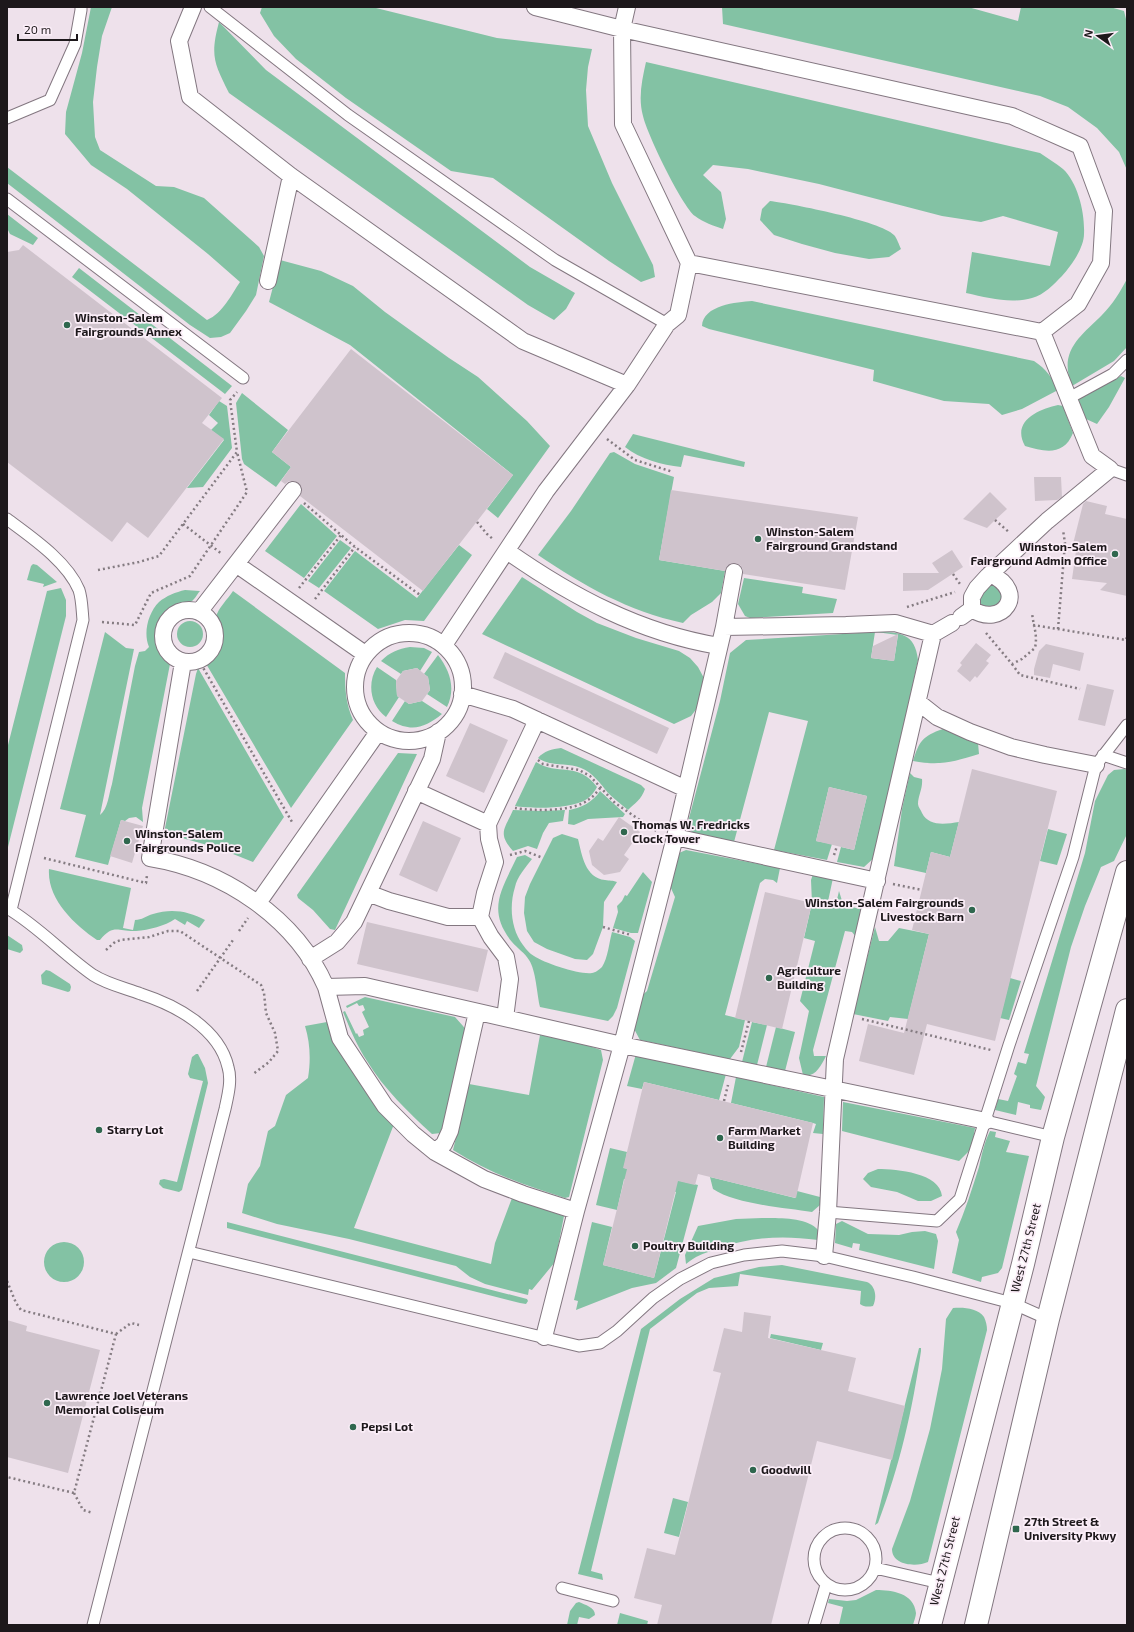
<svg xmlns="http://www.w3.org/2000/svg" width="1134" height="1632" font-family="'Exo 2',sans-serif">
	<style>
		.green { fill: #83c2a4 }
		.building { fill: #cfc3cc }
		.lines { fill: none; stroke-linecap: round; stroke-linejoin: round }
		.service-casing { stroke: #837780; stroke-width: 13 }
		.pedestrian-casing { stroke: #837780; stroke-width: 18 }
		.tertiary-casing { stroke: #837780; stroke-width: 24 }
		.path { stroke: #857c82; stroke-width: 2.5; stroke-dasharray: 2 3; stroke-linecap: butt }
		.service { stroke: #fff; stroke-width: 11 }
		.pedestrian { stroke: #fff; stroke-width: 16 }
		.tertiary { stroke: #fff; stroke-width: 22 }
		.poi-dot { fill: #2f674e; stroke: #fbeef8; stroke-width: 1.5 }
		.labels { text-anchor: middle; stroke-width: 3.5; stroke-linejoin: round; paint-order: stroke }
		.poi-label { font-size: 12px; font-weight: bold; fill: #1d181b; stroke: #fbeef8; text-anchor: start }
		.street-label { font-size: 12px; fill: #1d181b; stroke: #fbeef8 }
	</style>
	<rect width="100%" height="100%" fill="#eee1eb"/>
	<path class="green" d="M91,7H112L102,36L97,67L93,102L95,137L100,150L156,186L174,187L204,198L259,247L264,256L256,295L246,311L230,333L221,337L210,338L190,325L7,183V167L207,320C223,313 231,295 240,282L208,254L127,189L91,165L65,134L66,112L82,53Z
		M262,7H372L497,38L592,49L588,67L586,90L588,126L612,183L653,265L655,277L641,282L609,261L493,178L451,171L346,98L296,59L274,36L260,13Z
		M722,7H968L1018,21L1021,7H1110L1124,11L1127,23V170L1119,152L1097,128L1068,107L1040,96L723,24Z
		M219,22L266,70L530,267L575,293L566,309L554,320L528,305L229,93C214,63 210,56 219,22Z
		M646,62L1040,153C1047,158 1056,163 1063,169C1078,183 1085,213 1084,234C1084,248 1071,266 1062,276C1054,284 1044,295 1032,298C1010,304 989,298 966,293L972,252L1050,266L1058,232L1003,216L981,222L942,216L819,184L748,169L713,165L703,175L721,192L726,219L723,229C714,226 703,222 695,216C682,206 647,134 643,116C638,98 642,80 646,62Z
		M770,201C793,204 881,221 894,235C897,238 899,245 901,249L889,257L869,259L835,253L802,244L774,235L760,220L762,209Z
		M7,214L38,238L33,245L10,234L7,228Z
		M280,260L321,271L353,286L385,312L449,358L478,377L527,421L550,446L498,518L487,509L513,475L350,345L269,302Z
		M79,268L232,386L225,394L72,277Z
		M1127,279V347L1114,361L1072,386C1058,351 1080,337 1102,315C1113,304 1120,292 1127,279Z
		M752,301L1034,361C1047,370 1051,376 1058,390L1022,409L1002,415L989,404L944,401L873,381L874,370L709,329L702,326C703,305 737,302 752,301Z
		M1121,376L1125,378L1109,407L1097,424L1086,419L1078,399Z
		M242,393L288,430L272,452L291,467L276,487L244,464L242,459L236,403Z
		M219,401L227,406L232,448L203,487L187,488L224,440L211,430L218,423L209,415Z
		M1058,405L1063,406L1073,433C1064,456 1045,452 1025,446C1011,421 1039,409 1058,405Z
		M633,434L745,462L744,467L684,455L681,467C662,465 640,459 625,447Z
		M614,452L635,464L674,477L659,560L725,571L721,593L712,602L691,615L683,623C628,611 584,586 538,555L571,511L610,453Z
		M301,504L337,536L304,578L265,551Z
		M340,540L351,548L319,588L308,581Z
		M459,545L472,555L424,621L405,620L378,629L324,591L355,551L417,598Z
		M33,564L37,565L57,582L43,587L44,584L27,580L31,566Z
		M522,577L577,612L597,623L636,638L679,651L690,658L698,667L705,680L698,707L691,716L674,724L482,634Z
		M744,578L803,587L802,593L837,599L833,613L750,618L745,616L738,604Z
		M992,584L1000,587L1004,603L985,610L979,603V594L987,585Z
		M61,588L66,600V616L7,851V749L47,591Z
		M185,590L200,591C198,593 196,597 194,599C190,604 183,605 177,607C165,613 158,628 160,641C162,650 168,656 170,664L142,808L143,822L136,817L129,818L125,821L121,820L108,865L75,857L86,815L60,809L105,632L126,648L134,649L100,815C108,809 109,793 112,784L135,666L139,652L145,651L149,647C143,633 148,613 159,602C166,596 176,592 185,590Z
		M233,591L345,673C345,690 346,704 353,720L291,808L205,662C216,652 222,642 219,626C218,623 216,620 216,617C218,608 228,599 233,591Z
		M177 634a13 13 0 1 1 26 0a13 13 0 1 1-26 0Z
		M875,632L871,658L894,661L898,635L876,632C900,632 915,633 918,660L875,857L864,867L837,862L841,847L854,850L867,796L829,787L816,841L832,844L827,860L774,850L808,721L769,712L734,842L693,834L688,826V822L720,701L730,653L746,640Z
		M410,647L424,648L432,652L420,671L417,668L403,671L401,674L381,661C390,652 398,649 410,647Z
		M438,655C450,671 456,688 447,707L427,694L430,690L428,677L424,674Z
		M377,667L396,680L397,696L399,697L386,717C370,705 367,683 377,667Z
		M198,668L284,817L253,862L218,848L164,833L196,674Z
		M405,701L409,704L422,701L442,714C426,727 412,733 392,721Z
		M943,729L951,730L978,743L979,754C953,762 940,766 913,761C919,742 922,736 943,729Z
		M561,748L641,785L645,789C641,800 635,803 628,810C621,804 614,799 608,793C600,783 593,773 581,768C567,762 550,767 538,758C544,751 552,749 561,748Z
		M398,753L417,754L335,930L330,929L313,910L298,898L297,895Z
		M536,762C557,776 578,761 597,787C595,791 591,796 587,799C573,809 532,809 515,806Z
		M1124,769L1127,770V834L1114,861L1101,867L1085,906L1071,947L1036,1086L1045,1097L1041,1110L1030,1108V1105L1018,1102L1016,1115L995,1110L998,1099L1008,1101L1017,1076L1014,1074L1018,1062L1026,1064L1029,1054L1024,1053L1085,853L1095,801L1108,775L1114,770Z
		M910,773L914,777L922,779C923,788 918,796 918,804C918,807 921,810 922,813C929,827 946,824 959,822L950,857L931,852L926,873L894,866L902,809Z
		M600,791L625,814L623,817L588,819L574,825L568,824L569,810C581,808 593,802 600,791Z
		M513,810L541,811L565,810L563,821L549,823L543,833L537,849L528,846L513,851C497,833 505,829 513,810Z
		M1048,829L1067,834L1057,865L1040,861Z
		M562,834L578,839C582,855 585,878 605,880C610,881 612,880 617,882L604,902L603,927L593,954L587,960L575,959L547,949L534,942L527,931L524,913L525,897L530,884L553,838Z
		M686,850L780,868L777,883L773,880L765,879L760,883L756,898L725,1015L745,1020L739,1047L730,1059L640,1040L632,1025L639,998L647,991L675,897L670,886L679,853Z
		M525,855L532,859C526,867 517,877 515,887C509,906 511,929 523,945C526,949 530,954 534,956C544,963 580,975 592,973C595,973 600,969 602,967C608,958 609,943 612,932L630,937L635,941L617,1008L613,1016L608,1021L540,1007C537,995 536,970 529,960C525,953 517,948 512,942C486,910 502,889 517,857Z
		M49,869L131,888L123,928L133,930L135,920C142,920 146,916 153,914C171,908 189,911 205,920L199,928L187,921L185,925L175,919C165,926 149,930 136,931C118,932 114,923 100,940H97C74,924 47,899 49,869Z
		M643,872L652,882L638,933H631L613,928L618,912L617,906L622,901L625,895L627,896Z
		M813,874L833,878L827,906L835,908L839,891L843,904L859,909L864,906L856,937L852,932L845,931L813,1050L814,1056H826C821,1066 815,1078 803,1075L799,1058L809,1011L800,1001L815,941L804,938L812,903L811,880Z
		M875,927L879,941H888L899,928L929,934L908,1019L890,1017L888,1021L853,1014Z
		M7,935L22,945L23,950L20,953L7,949Z
		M46,970L50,971L70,984L71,987L70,991L68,992L42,984L41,975Z
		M1010,978L1021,981L1009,1020L1000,1018Z
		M365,997L455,1017L463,1026L468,1033L445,1129L441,1133L432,1134C408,1112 384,1089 367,1061C357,1046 350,1029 343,1012L345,1011L356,1034L357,1033L359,1037L364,1035L363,1030L369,1027L362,1012L365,1010L363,1005L359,1006L357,1003L347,1008L346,1006Z
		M327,1022L355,1076L368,1094L394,1124L354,1228L491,1264L495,1243L512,1198L564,1216L555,1262L532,1290L529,1289L528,1295L485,1284L470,1277L456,1266L349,1239L277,1224L242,1213L248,1184L260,1166L268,1131L275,1126L286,1095L308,1078C311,1060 310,1042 305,1026Z
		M752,1022L767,1025L757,1065L742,1062Z
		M776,1027L795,1032L785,1071L766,1067Z
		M540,1035L580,1043L601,1050L603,1060L569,1197L565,1198C526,1186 487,1172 453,1150L469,1084L529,1095Z
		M196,1054H198L205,1068L208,1083L182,1190L179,1192L163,1188L159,1184L160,1180L164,1179L177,1182L203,1081L190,1078L188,1074L192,1057Z
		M636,1054L726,1074L719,1100L644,1082L642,1089L627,1086Z
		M736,1077L824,1097L823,1134L813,1133L816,1124L813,1123L731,1103Z
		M843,1102L975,1128L972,1148L959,1161L842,1131Z
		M990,1131L996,1132L995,1137L1010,1141L1006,1152L1029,1156L1002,1268L998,1273L982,1277L981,1282L952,1273L959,1240L956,1232C965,1211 972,1189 979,1167C982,1154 984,1143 990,1131Z
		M610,1148L627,1152L624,1168L698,1185L676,1268L656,1283L632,1288L576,1310L578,1301L574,1300L592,1222L612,1227L603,1265L654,1278L676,1192L624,1179L617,1210L596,1205Z
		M878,1169C897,1169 940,1173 942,1196L931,1201H918L897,1192L871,1187L863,1179L868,1173Z
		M710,1177L795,1198L797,1191L820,1197V1205L812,1212C785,1208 735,1204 713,1189Z
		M762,1218C777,1218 808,1217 818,1230V1240C780,1235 750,1237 714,1250C702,1254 696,1256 686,1264L685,1255L698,1226L736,1219Z
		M842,1221L868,1234L899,1235L912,1232L925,1231L936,1234L938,1241L934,1269L859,1250L860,1244L853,1243L852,1248L835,1243L836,1224Z
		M227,1222L527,1299L528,1301L526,1304L520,1303L227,1228Z
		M44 1262a20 20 0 1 1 40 0a20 20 0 1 1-40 0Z
		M782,1265L867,1282C876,1286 877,1298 873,1306C868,1307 864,1307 860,1304L861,1291L740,1274L738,1286L709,1288L697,1293L650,1329L591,1571L602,1574L603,1580L578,1574L641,1329L680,1299L714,1278L759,1267Z
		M953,1308C963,1307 978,1308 984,1317C986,1321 987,1326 987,1330L928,1562C917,1567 892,1566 892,1549L910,1501L930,1429L942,1369L946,1319Z
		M771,1334L823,1343L821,1350L770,1338Z
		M919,1348H921V1351C912,1412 900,1465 878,1523L875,1525Z
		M673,1498L688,1502L679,1537L664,1533Z
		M876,1590C892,1590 914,1593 916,1613C916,1616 914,1621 913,1625H839L843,1607L828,1603L829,1599L847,1601L856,1600Z
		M579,1602C585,1605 595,1607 595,1615L589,1619L579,1617L577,1625H567L570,1611L576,1603Z
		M620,1613L648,1621L647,1625H617Z"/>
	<path class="building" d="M23,245L222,398L202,423L224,439L148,538L127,522L112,542L7,462V252L19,250Z
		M351,349L513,475L423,591L300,496L302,491L299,483L294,481H289L285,484L281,481L291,467L272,452Z
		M1034,477H1061L1062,497L1057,500L1035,501Z
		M671,490L858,517L845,590L743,574V569L740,565L735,563L727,566L725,571L659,560Z
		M990,492L1007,509L995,520L987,528L963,519Z
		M1086,501L1107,506L1105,514L1127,519V596L1100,590L1107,583L1072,579L1077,544H1073L1083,504Z
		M952,550L963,567L928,590L903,591V573H939L932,563Z
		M898,634L894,661L871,658L873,646Z
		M976,643L991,655L986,661L989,663L977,678L975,676L970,682L957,671L962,665L960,663Z
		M1046,644L1084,653L1080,671L1053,664L1050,678L1034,675V669L1039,651Z
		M505,652L669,728L657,754L493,678Z
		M417,668L428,677L430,690L422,701L409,704L397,696L396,681L403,671Z
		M1087,684L1114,690L1105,726L1078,720Z
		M470,723L508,740L484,793L446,776Z
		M972,769L1057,791L995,1041L927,1024L914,1075L859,1061L868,1024L904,1033L929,934L912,930L931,852L950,857Z
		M829,787L867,796L854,850L816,841Z
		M619,817L640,832L624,855L629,859L620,872L604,875L592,865L589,851L598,838L603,841Z
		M121,820L143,826L132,863L110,856Z
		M423,821L461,838L437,892L399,875Z
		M765,892L812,903L782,1029L735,1018Z
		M367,922L488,950L478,992L357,964Z
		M644,1082L813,1123L796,1198L698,1174L695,1185L678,1181L654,1278L603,1265L627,1169L623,1168Z
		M744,1312L771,1316L768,1338L856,1358L848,1391L905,1406L892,1460L817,1441L771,1625H657L662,1605L634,1598L647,1548L675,1555L721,1373L713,1371L724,1328L742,1332Z
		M7,1320L27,1326L26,1331L100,1350L68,1473L7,1457Z"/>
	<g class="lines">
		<defs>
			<path id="service" d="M210,7L348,115L555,260L667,324
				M7,118L50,100L75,44L81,10V7
				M7,199L243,378
				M1069,398L1113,374L1127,360
				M1110,469L1127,475
				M7,519C31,537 67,561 79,590C82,599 82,610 83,620L11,910
				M1103,755L1127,763
				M7,908C38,926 63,954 93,975C107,984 125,988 141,994C175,1005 219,1028 228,1067C232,1080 228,1095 225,1109L93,1625
				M986,1121L1053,1137
				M828,1212L937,1221L960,1199L1009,1045L1073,857L1096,765L1127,725
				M189,1252L579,1346L600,1343L617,1331L653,1298L680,1279L711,1263L744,1255L782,1251L824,1256L913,1277L1012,1303L1048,1319
				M814 1559a31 31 0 1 1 62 0a31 31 0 1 1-62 0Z
				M875,1568L940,1583
				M562,1588L613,1601
				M814,1625L826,1585"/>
			<path id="pedestrian" d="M193,7L179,41L190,97L291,176L523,341L627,385L667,324L678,315L689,263L623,124L622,29L535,7
				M627,7L622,29L1012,116L1080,146L1104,211L1101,263L1078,304L1042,332
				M689,263L1042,332L1092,456L1110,469L1047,521L988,576L977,588L972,597V609L961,617
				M268,281L291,176
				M507,551C571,596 640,633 719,646
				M236,564L365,654
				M972,609C1001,629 1030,592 990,574
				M163 636a26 26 0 1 1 52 0a26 26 0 1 1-52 0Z
				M199,612L293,490
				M724,627L734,572
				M355 687a54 54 0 1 1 108 0a54 54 0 1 1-108 0Z
				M444,645L546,491L627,385
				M183,662L150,858C224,870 296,918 326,987
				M462,694L513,709L686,789
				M918,702L937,717L970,732L1011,747L1045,755L1096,765
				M416,791L488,824
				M675,837L724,627L846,625L895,623L933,634
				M877,881L675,837L622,1045L986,1121
				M368,893L389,901L448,917H480
				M258,903L378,732
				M310,959L337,942L354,922L432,759L438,732
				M505,1018L510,979L506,957L491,937L480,917L485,893L495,862L489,839L488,824L537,720
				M435,1152L444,1144L450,1131L477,1012
				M824,1256L828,1212L835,1059L933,634L952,623
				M544,1337L576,1211L622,1045L365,986L326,987L340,1038L385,1106L413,1134L435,1152L484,1179L523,1194L576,1211"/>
			<path id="tertiary" d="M930,1625L1023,1264L1053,1137L1127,872
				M976,1625L1048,1319L1127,1010"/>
		</defs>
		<use href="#service" class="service-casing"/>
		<use href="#pedestrian" class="pedestrian-casing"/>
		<use href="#tertiary" class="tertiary-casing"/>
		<path class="path" d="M607,439L635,460L673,472
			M304,503L355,547L420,595
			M995,520L1010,533
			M477,522L487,534L494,540
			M183,524L222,554
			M98,570L139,562L159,556L237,452L230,400L237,392
			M953,574L960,584
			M299,588L341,535
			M315,599L355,547
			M907,607L955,592
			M102,622L135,625L151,593L190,576L247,492L237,452
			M1033,625L1126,640L1127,637
			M1058,629L1065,543L1063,530
			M986,633L1012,664L1022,659L1035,648C1038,634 1033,626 1032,612
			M201,664L292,822
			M1012,664L1020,675L1080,689
			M538,760L543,764L579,770L590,776L615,803L653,829L659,832
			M515,808C533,811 573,812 588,800C593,797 597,792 601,787
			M510,855L525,851L543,858
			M834,855L837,846
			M44,858L146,883L147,875
			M893,884L922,890
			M603,927L631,935
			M239,931L248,918
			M106,950L115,942L121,940L149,937L168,931H180L261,985L264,993L266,1013L275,1033L278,1051L269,1062L253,1074
			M197,991L233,940
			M862,1019L991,1050
			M741,1052L749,1021
			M724,1101L728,1085
			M7,1281L16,1303L21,1310L116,1334L74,1493L7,1477
			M116,1334L131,1323L139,1325
			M74,1493L83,1510L93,1513"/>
		<use href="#service" class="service"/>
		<use href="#pedestrian" class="pedestrian"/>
		<use href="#tertiary" class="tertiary"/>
	</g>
	<g class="poi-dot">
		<circle cx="67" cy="325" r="4"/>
		<circle cx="758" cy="539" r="4"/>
		<circle cx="1115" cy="554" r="4"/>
		<circle cx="624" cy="832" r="4"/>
		<circle cx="127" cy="841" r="4"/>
		<circle cx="972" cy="910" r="4"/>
		<circle cx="769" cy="978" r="4"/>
		<circle cx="99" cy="1130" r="4"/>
		<circle cx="720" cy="1138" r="4"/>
		<circle cx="635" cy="1246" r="4"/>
		<circle cx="47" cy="1403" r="4"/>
		<circle cx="353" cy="1427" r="4"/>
		<circle cx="753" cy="1470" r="4"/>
		<rect x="1012" y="1525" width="8" height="8" rx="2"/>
	</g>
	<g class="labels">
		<g class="poi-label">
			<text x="75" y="322">Winston-Salem<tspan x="75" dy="14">Fairgrounds Annex</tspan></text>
			<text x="766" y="536">Winston-Salem<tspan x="766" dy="14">Fairground Grandstand</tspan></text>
			<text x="1107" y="551" text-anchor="end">Winston-Salem<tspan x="1107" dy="14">Fairground Admin Office</tspan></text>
			<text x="632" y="829">Thomas W. Fredricks<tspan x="632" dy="14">Clock Tower</tspan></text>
			<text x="135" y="838">Winston-Salem<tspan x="135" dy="14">Fairgrounds Police</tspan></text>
			<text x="964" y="907" text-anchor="end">Winston-Salem Fairgrounds<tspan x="964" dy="14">Livestock Barn</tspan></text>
			<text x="777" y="975">Agriculture<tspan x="777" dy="14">Building</tspan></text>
			<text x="107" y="1134">Starry Lot</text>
			<text x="728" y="1135">Farm Market<tspan x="728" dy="14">Building</tspan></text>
			<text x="643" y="1250">Poultry Building</text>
			<text x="55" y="1400">Lawrence Joel Veterans<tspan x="55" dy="14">Memorial Coliseum</tspan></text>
			<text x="361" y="1431">Pepsi Lot</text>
			<text x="761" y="1474">Goodwill</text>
			<text x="1024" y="1526">27th Street &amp;<tspan x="1024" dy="14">University Pkwy</tspan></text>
		</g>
		<g class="street-label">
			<text transform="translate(1026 1248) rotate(-76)" y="4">West 27th Street</text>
			<text transform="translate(945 1561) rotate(-76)" y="4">West 27th Street</text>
		</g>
	</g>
	<rect width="1134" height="1632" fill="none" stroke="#1d181b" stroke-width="16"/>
	<g transform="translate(1098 36) rotate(284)" stroke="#fbeef8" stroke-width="3" paint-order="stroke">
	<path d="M0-3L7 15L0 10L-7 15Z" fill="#1d181b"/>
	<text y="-6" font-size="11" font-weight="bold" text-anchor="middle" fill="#1d181b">N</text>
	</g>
	<path d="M18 34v6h59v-6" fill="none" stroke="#1d181b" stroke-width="2"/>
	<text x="24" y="34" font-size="12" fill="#1d181b" stroke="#fbeef8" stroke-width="3" paint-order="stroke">20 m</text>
</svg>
